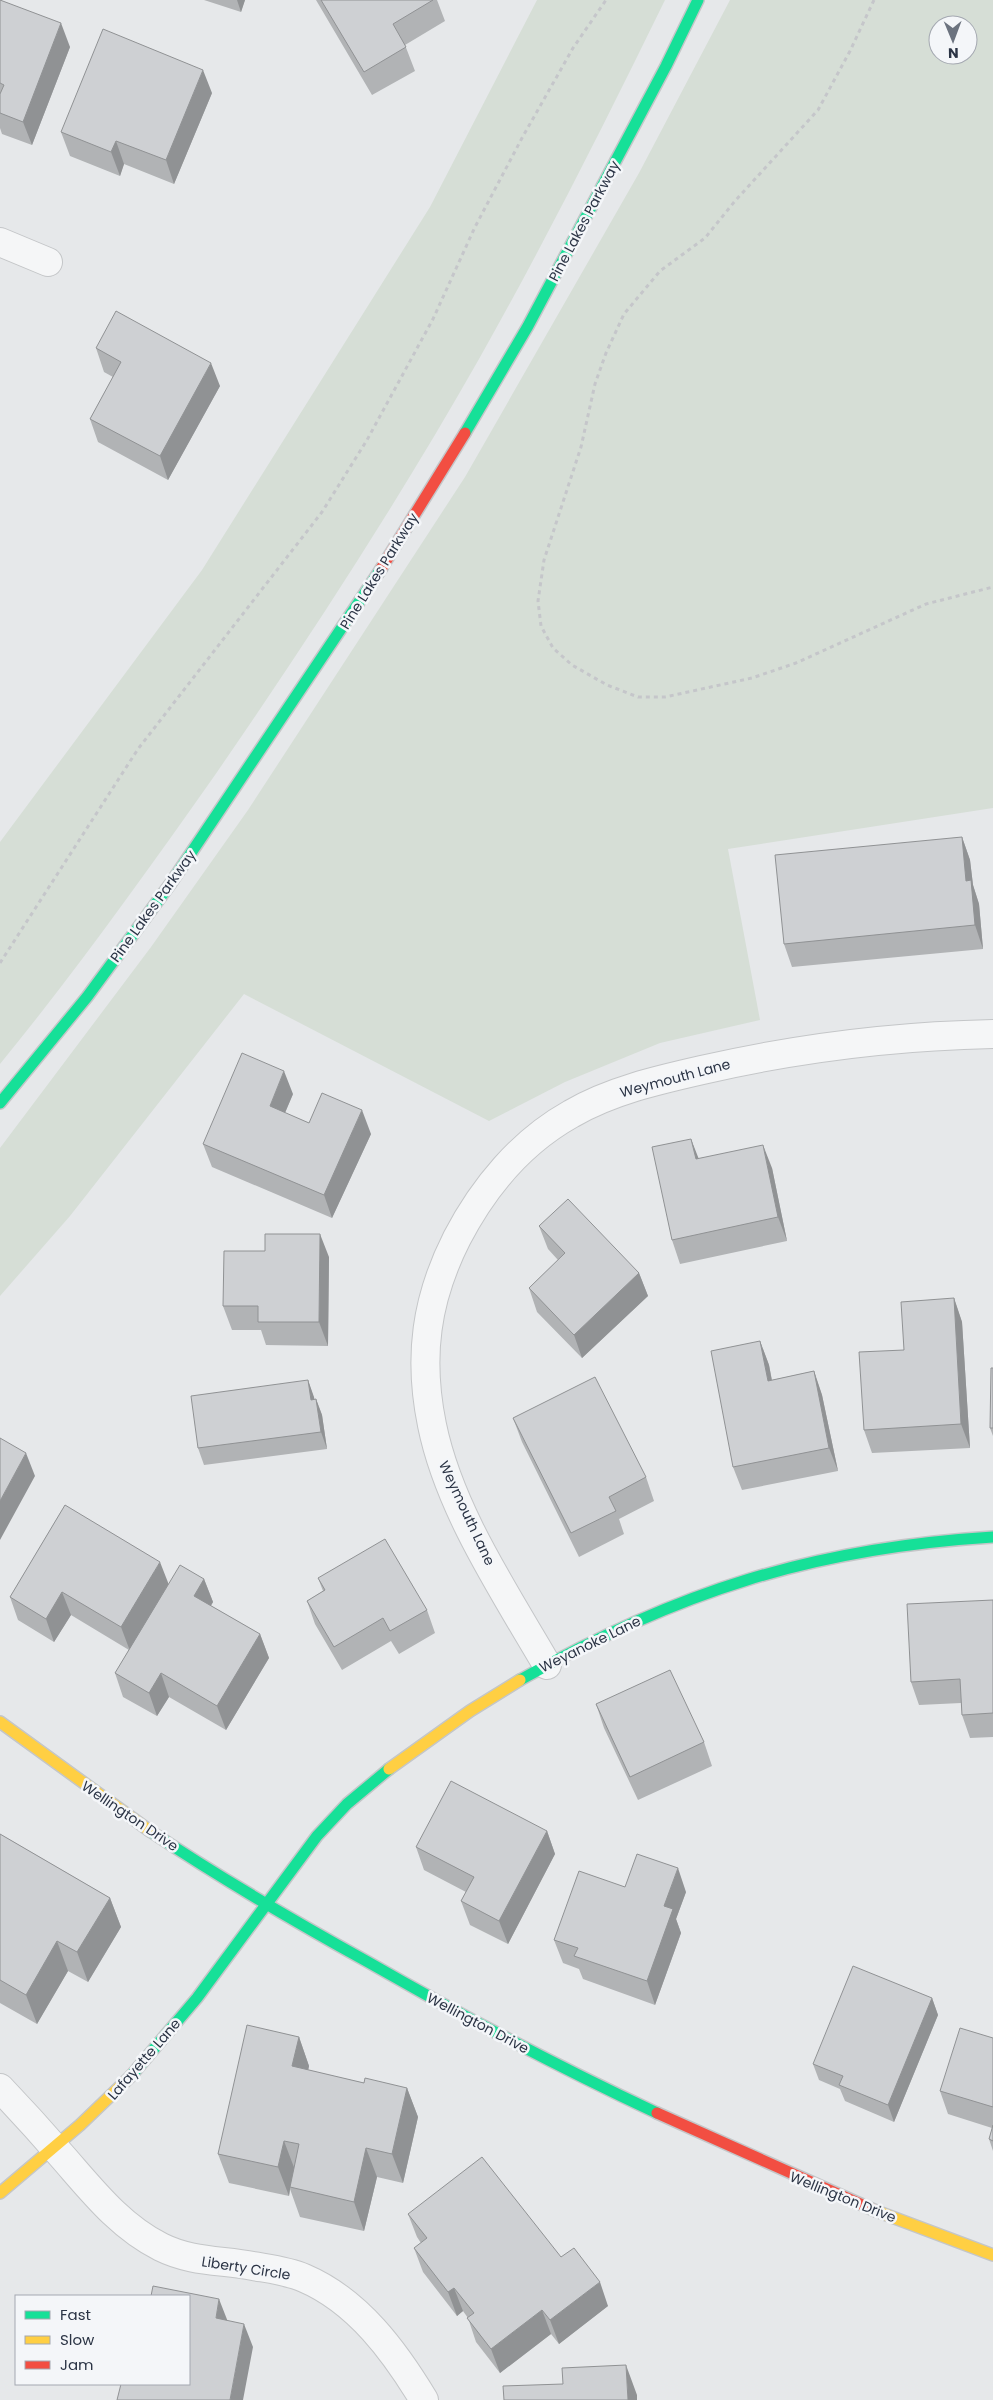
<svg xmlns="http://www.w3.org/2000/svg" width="993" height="2400" font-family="Poppins,sans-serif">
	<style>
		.green { fill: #d6ded6; fill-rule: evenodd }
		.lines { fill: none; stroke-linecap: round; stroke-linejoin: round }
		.street-casing { stroke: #c4c6c8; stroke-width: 30 }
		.fast-casing { stroke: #c4c6c8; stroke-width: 14 }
		.slow-casing { stroke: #c4c6c8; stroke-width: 14 }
		.jam-casing { stroke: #c4c6c8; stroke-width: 14 }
		.path { stroke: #c5c6ca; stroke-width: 3; stroke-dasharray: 4 4; stroke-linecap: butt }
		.street { stroke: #f5f6f7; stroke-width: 28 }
		.fast { stroke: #16e098; stroke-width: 11 }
		.slow { stroke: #ffcf43; stroke-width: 11 }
		.jam { stroke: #f24e42; stroke-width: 11 }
		.wall { fill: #b1b3b5 }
		.shaded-wall { fill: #909294 }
		.building { fill: #ced0d3; stroke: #909294 }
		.labels { text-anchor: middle; stroke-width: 5; stroke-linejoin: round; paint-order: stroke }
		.street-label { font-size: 14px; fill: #2b3445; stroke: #f4f6f9 }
	</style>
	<rect width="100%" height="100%" fill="#e6e8ea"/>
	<path class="green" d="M537,0H665C606,121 545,242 479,359C398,502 308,640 215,775C146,873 76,971 0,1064V842L202,570L430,207Z
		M730,0H993V808L728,849L760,1020L660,1043L565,1082L489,1121L244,994L70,1216L0,1296V1148L151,947L248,810L465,477L639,173ZM938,25H968V55H938Z"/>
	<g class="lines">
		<defs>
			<path id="street" d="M0,242L48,262
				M547,1665C504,1591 449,1509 432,1425C418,1357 426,1299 457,1238C483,1188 521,1142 571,1114C610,1091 658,1080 702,1070C798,1048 894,1036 993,1034
				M0,2088C21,2110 41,2132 61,2155C91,2189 119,2226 161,2247C191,2262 221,2260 253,2266C270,2269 288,2271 304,2278C358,2301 395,2352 424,2400"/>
			<path id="fast" d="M465,433L528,326L666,66L698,0
				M0,1103L87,997L171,883L381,569
				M520,1680C677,1592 813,1548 993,1537
				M150,1831C220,1878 294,1921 368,1962C462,2016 559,2067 657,2113
				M131,2076L197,1998L317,1836L347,1804L389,1769"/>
			<path id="slow" d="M0,1722L150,1831
				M389,1769L470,1711L520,1680
				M0,2193L80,2125L131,2076
				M876,2211L993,2255"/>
			<path id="jam" d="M381,569L465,433
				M657,2113L876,2211"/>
		</defs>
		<use href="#street" class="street-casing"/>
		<use href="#fast" class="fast-casing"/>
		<use href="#slow" class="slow-casing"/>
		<use href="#jam" class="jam-casing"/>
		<path class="path" d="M874,0L850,51L818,110L735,201L705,238L660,271L624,314L606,353L595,384L581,447L544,560L538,601L541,626L553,648L572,665L607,685L638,697H665L752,678L796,663L926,604L993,587
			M0,963L138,749L322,512L367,440L433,319L475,227L522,138L573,48L606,0"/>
		<use href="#street" class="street"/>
		<use href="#fast" class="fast"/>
		<use href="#slow" class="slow"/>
		<use href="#jam" class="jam"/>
	</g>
	<path class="wall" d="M0,0L70,47L32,145L2,134L0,128Z
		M204,0H245L241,12Z
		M316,0H437L445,21L405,45L415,71L372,95Z
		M212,93L174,184L124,164L120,176L70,156L61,132Z
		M96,348L220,386L168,480L98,442L90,419L113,377L104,372Z
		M962,837L970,860L973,885L979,904L983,949L792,967L784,944Z
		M293,1094L285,1113L309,1123L371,1134L332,1218L212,1167L203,1144Z
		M691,1139L698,1159L772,1168L787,1241L680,1264L672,1240Z
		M539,1226L639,1273L648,1296L582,1358L537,1312L529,1288L558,1260L548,1249Z
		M329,1257L328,1346L266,1345L261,1330H232L223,1306Z
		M954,1298L962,1322L970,1448L872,1453L864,1430L904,1350Z
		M760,1341L769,1365L772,1380L814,1371L822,1395L838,1471L742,1490L733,1467Z
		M993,1368V1436L990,1428Z
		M308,1380L314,1399H316L322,1415L327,1449L204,1465L198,1448Z
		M513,1418L646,1477L654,1501L619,1519L624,1534L579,1557L522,1442Z
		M65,1505L168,1584L204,1579L213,1602L211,1606L260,1634L269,1658L226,1730L169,1697L157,1716L123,1697L115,1673L129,1650L71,1615L54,1642L18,1620L10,1597Z
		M318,1578L427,1610L435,1633L399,1654L391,1641L342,1670L315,1624L307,1601L323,1591Z
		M993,1600V1737L970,1738L962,1715L961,1703L919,1705L911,1682Z
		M596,1704L704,1742L712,1766L638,1800L604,1728Z
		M547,1831L555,1854L508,1944L470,1925L461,1901L466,1892L424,1870L416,1847Z
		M0,1834L110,1898L121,1927L88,1982L68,1971L37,2024L0,2003Z
		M625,1887L686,1892L676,1919L681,1933L655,2005L583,1979L579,1969L563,1963L554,1940Z
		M932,1998L938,2015L894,2122L845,2101L840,2089L819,2080L813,2064Z
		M299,2037L309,2066L308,2070L364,2083L407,2088L418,2117L403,2183L377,2177L364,2231L300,2217L290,2189L289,2196L229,2183L218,2154Z
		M993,2038V2151L989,2139L992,2128L948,2114L940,2091Z
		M408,2214L561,2257L608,2306L559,2344L551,2334L500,2373L476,2342L468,2318L463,2311L457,2316L423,2272L414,2248L421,2243L417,2237Z"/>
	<path class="shaded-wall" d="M237,0H245L241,12Z
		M61,23L70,47L32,145L23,122Z
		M203,70L212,93L174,184L166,160Z
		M116,141L124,164L120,176L111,152Z
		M211,363L220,386L168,480L160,456Z
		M962,837L970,860L973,885L979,904L983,949L975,925L966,881Z
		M284,1071L293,1094L278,1129L270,1106Z
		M362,1110L371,1134L332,1218L324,1195Z
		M691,1139L700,1162L696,1159Z
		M763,1145L772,1168L787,1241L778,1217Z
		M320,1234L329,1257L328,1346L319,1322Z
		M639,1273L648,1296L582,1358L574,1335Z
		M954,1298L962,1322L970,1448L961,1424Z
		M760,1341L769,1365L776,1404L768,1381Z
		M814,1371L822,1395L838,1471L829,1448Z
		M308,1380L314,1397L317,1416L311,1400Z
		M316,1399L322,1415L327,1449L321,1432Z
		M26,1453L35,1476L0,1540V1501Z
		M160,1562L169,1585L130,1651L121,1627Z
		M204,1579L213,1602L202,1619L194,1596Z
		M62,1592L71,1615L54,1642L46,1619Z
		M260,1634L269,1658L226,1730L217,1706Z
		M161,1673L169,1697L157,1716L149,1693Z
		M547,1831L555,1854L508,1944L499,1921Z
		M678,1868L686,1892L676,1919L681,1933L655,2005L647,1981L664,1906Z
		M110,1898L121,1927L88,1982L77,1952Z
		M57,1941L68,1971L37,2024L26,1995Z
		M932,1998L938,2015L894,2122L888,2105Z
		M299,2037L309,2066L303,2096L292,2066Z
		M407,2088L418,2117L403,2183L392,2154Z
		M284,2141L295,2170L290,2187V2189L289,2196L278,2167Z
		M366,2148L377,2177L364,2231L354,2202Z
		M600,2282L608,2306L559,2344L550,2320Z
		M454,2288L463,2311L457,2316L448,2292Z
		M219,2299L228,2322L216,2318Z
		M542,2310L551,2334L500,2373L491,2349Z
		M244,2324L253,2347L243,2400H230Z
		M626,2365L637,2395V2400H628Z"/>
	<path class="building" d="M0,0L61,23L23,122L0,113V94L4,85L0,83Z
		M321,0H433L393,24L406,47L364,72Z
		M103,29L203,70L166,160L116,141L111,152L61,132Z
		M116,311L211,363L160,456L90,419L121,362L96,348Z
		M962,837L966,881L971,880L975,925L784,944L775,855Z
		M242,1053L284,1071L270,1106L309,1123L322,1093L362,1110L324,1195L203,1144Z
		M691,1139L696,1159L763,1145L778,1217L672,1240L652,1147Z
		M568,1199L639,1273L574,1335L529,1288L565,1253L539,1226Z
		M265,1234H320L319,1322H258V1306H223L224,1251H265Z
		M954,1298L961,1424L864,1430L859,1352L904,1350L901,1302Z
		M760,1341L768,1381L814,1371L829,1448L733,1467L711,1351Z
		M991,1368H993V1428H990Z
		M595,1377L646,1477L609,1497L616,1511L571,1533L513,1418Z
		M308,1380L311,1400L316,1399L321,1432L198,1448L191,1396Z
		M0,1438L26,1453L0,1501Z
		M65,1505L160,1562L121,1627L62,1592L46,1619L10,1597Z
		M385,1539L427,1610L390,1631L383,1618L334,1647L307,1601L325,1590L318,1578Z
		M180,1565L204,1579L194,1596L260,1634L217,1706L161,1673L149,1693L115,1673Z
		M993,1600V1713L962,1715L960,1679L911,1682L907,1604Z
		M670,1670L704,1742L630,1777L596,1704Z
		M451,1781L547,1831L499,1921L461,1901L474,1877L416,1847Z
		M0,1834L110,1898L77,1952L57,1941L26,1995L0,1980Z
		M637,1854L678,1868L664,1906L673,1909L647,1981L574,1956L578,1948L554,1940L579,1871L625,1887Z
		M853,1966L932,1998L888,2105L839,2085L843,2076L813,2064Z
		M247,2025L299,2037L292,2066L364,2083L365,2078L407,2088L392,2154L366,2148L354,2202L290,2187L299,2144L284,2141L278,2167L218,2154Z
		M960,2028L993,2038V2107L940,2091Z
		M993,2125V2141L989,2139Z
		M482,2157L561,2257L574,2248L600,2282L550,2320L542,2310L491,2349L467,2318L474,2313L454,2288L448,2292L414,2248L427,2238L408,2214Z
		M153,2286L219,2299L216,2318L244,2324L230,2400H117L121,2384H189V2296H151Z
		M626,2365L628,2400H504L503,2386L563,2384L562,2368Z"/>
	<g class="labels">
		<g class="street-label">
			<text transform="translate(584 221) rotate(-62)" y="5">Pine Lakes Parkway</text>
			<text transform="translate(379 571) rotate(-58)" y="5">Pine Lakes Parkway</text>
			<text transform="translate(153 906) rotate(-54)" y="5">Pine Lakes Parkway</text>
			<text transform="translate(675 1078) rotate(-15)" y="5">Weymouth Lane</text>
			<text transform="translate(467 1513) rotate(65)" y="5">Weymouth Lane</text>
			<text transform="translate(590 1644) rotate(-26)" y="5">Weyanoke Lane</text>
			<text transform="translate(130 1816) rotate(34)" y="5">Wellington Drive</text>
			<text transform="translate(478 2023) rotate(28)" y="5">Wellington Drive</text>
			<text transform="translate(144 2059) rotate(-49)" y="5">Lafayette Lane</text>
			<text transform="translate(843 2197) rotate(22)" y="5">Wellington Drive</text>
			<text transform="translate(246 2268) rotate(9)" y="5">Liberty Circle</text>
		</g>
	</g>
	<rect x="15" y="2295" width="175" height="90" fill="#f4f6f9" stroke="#a4a8b1"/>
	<rect x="25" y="2311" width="25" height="8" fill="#16e098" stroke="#a4a8b1"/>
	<text x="60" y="2320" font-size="15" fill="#2b3445">Fast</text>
	<rect x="25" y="2336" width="25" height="8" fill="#ffcf43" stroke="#a4a8b1"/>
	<text x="60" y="2345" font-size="15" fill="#2b3445">Slow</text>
	<rect x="25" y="2361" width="25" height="8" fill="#f24e42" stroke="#a4a8b1"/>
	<text x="60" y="2370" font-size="15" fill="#2b3445">Jam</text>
	<g transform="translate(953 40) rotate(179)"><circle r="24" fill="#f4f6f9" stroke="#a4a8b1"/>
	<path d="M0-4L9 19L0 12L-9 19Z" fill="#6c737f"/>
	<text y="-8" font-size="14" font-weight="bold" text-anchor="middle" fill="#2b3445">N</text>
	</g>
</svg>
